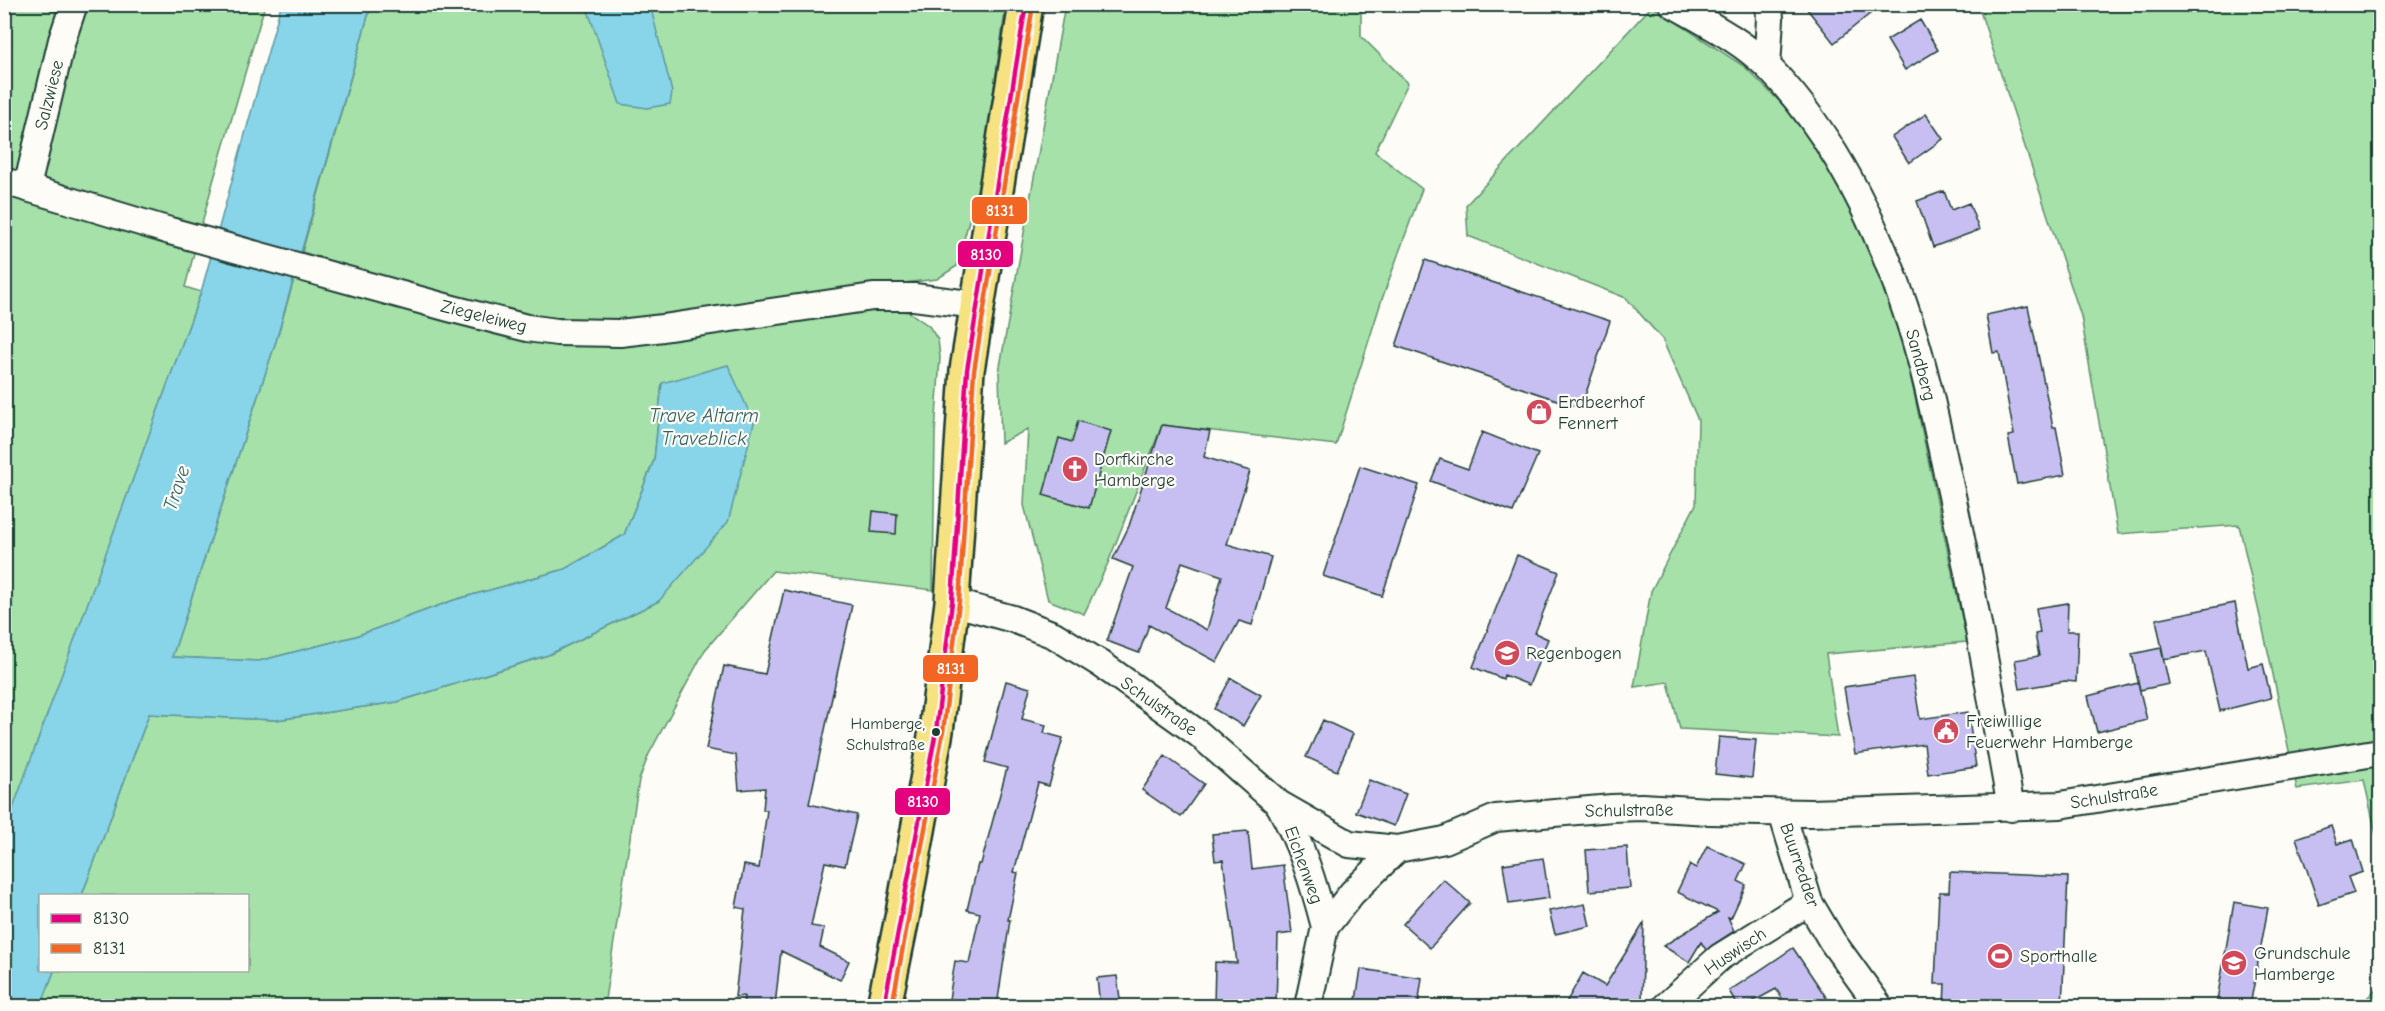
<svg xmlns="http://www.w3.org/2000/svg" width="2385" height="1011" font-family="'Comic Neue',sans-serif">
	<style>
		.green { fill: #a5e1a8; stroke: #628f6e; stroke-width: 1.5 }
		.water { fill: #88d4e8; stroke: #5e98a0; stroke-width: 1.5 }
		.building { fill: #c7bff1; stroke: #1f3d34; stroke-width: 1.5; fill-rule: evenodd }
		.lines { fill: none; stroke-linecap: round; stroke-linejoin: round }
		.street-casing { stroke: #1f3d34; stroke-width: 30 }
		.primary-casing { stroke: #1f3d34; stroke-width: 38 }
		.street { stroke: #fdfcf7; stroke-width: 26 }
		.primary { stroke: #f6e281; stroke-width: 33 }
		.bus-1-casing { stroke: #fdfcf7; stroke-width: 9 }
		.bus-2-casing { stroke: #fdfcf7; stroke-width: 9 }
		.bus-1 { stroke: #e5007d; stroke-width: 4.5 }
		.bus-2 { stroke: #f26522; stroke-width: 4.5 }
		.bus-dot { fill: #1f3d34; stroke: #fdfcf7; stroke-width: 2 }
		.labels { text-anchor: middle; stroke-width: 4.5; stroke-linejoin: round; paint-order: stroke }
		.bus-label { font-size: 16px; fill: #1f3d34; stroke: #fdfcf7; text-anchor: end }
		.street-label { font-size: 18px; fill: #1f3d34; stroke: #fdfcf7 }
		.poi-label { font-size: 18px; fill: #1f3d34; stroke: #fdfcf7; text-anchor: start }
		.water-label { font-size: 20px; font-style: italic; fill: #396361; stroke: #fdfcf7 }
		.line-badge { stroke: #fdfcf7; stroke-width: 2 }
		.badge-label { font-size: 16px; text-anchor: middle; font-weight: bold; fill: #fff }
	</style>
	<rect width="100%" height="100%" fill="#fdfcf7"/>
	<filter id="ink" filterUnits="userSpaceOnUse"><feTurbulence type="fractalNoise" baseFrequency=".0167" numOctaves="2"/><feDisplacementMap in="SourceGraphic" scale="12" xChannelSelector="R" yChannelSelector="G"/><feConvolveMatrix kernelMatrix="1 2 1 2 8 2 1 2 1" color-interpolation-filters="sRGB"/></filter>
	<g filter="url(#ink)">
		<path class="green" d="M8,5H265L213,182L185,287L201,292L5,833L4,100C12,68 14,37 8,5Z
			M371,5H1006L982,171L957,266L937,279L752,301L756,328L870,308L909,312L929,326L938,340L940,357L935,433L933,590L773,571L705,650L649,754L639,780L604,1006H41L54,971L248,970V896L82,895L149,714L276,720L397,702L548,655L659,601L662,383L654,460L624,535L565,569L454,600L356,636L259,661L172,657L276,341L295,276L349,288L354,268L302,252Z
			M1065,5H1361V36L1408,83L1375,152L1422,189L1381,302L1336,445L1162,425L1108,563L1084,614L1048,600L1024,505L1028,429L1001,443L999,372Z
			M1978,5H2380V852L2364,780L2297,789L2270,660L2239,525L2118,534L2081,316Z
			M1652,6L1745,67L1805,127L1858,213L1894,299L1967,642L1826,654L1838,737L1680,729L1668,682L1634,687L1651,591L1696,504L1698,420L1662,339L1626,298L1468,236L1466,205Z
			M2380,985V1006H2359Z"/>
		<path class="water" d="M281,5H371L276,341L172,657L259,661L356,636L454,600L565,569L624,535L654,460L662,383L728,365L754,423L728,522L659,601L548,655L397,702L276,720L149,714L82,895L40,896V970L54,971L41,1006H5L4,833L201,292Z
			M586,5H650L672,92L670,104L647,108L620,104Z"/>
		<path class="building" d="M1803,4H1882L1834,43Z
			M1920,20L1938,50L1905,70L1887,40Z
			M1926,114L1943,139L1909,163L1892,137Z
			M1944,191L1951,210L1969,203L1979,230L1933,247L1917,201Z
			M1425,260L1610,321L1581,408L1396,346Z
			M2028,306L2053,427H2056L2065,475L2017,484L2008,436L2014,435L1999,352L1993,353L1986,315Z
			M1078,421L1111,431L1089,508L1043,495L1059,438L1072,442Z
			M1162,425L1210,431L1204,457L1250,471L1227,544L1271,557L1252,625L1239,621L1217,662L1149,625L1139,653L1107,641L1133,567L1113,559L1129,526ZM1182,562L1222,576L1207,630L1166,608Z
			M1482,432L1538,454L1513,512L1431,481L1440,459L1468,469Z
			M1360,466L1419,485L1382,596L1323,576Z
			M873,511L897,514L896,534L871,532Z
			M1517,555L1559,572L1535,633L1548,639L1529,685L1504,675L1503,679L1473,667Z
			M784,590L852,605L809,804L857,815L845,866L825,862L811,926L824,928L820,947L849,961L840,980L781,951L775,1006H743L744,996L735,997L745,909L736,907L744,865L759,868L767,810H763L765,788L739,790L736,755L706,749L724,666L765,674Z
			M2068,603L2067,631H2078L2076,682L2065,681L2020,689L2015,660L2039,656L2035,634L2040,633L2036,608Z
			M2235,603L2248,668L2263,664L2271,698L2220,711L2206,651L2164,659L2156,619Z
			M2161,648L2169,684L2140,690L2132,654Z
			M1913,677L1920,719L1968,712L1976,767L1928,774L1924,744L1855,754L1844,687Z
			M1231,678L1261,695L1243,726L1214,709Z
			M1006,681L1030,688L1022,719L1046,725L1044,733L1063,738L1049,786L1038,783L1014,872L1018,873L1008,920H1010L997,1006H948L955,961L969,963L980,913L967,910L978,864H981L1007,768L985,762Z
			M2138,683L2147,720L2097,732L2088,696Z
			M1323,720L1353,734L1337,771L1306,757Z
			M1719,737L1756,740L1752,778L1715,774Z
			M1165,756L1204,784L1181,817L1142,790Z
			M1369,780L1406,794L1394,826L1356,812Z
			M2331,826L2337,844L2353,839L2363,872L2348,877L2354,893L2319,905L2296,838Z
			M1248,831L1252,869L1283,865L1292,933L1278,935L1276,1006H1214L1215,962L1237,963L1223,860L1215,861L1212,834Z
			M1707,846L1746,864L1738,881L1746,885L1731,918L1728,917L1734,931L1706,950L1701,942L1689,962L1663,946L1718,912L1677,892L1690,865L1696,868Z
			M1627,847L1630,888L1589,891L1586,850Z
			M1543,858L1549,898L1509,904L1503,864Z
			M1950,872L2068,877L2062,1006H1944L1945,984H1935L1939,892H1949Z
			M1443,879L1470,903L1430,948L1403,924Z
			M2234,902L2268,908L2250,1006H2216Z
			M1585,904L1590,926L1555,934L1549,911Z
			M1644,923L1642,1000L1636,1006H1564L1583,973L1605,986Z
			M1793,948L1832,1006H1787L1776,989L1745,1006H1738L1729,991Z
			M1361,969L1422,978L1418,1006H1355Z
			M1117,976L1121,1006H1100L1097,978Z"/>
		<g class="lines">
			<defs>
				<path id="street" d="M1673,4C1706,23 1741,40 1768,67C1836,136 1880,231 1910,323C1926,372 1936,423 1947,473C1972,584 1991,696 2011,808
					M1767,66L1770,19L1769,4
					M4,181L170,231L449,308L527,328L557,332L620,333L663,328L873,297H914L977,305
					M27,187L62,40L74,4
					M952,602L1013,619L1054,635L1101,664L1199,734L1279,804L1349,844L1397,849L1445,840L1496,818L1612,808L1642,807L1709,811L1810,813L2060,805L2380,752
					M1279,804C1302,846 1313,881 1325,927
					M1782,813L1809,902L1832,941L1879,1006
					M1308,1006L1325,927L1352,893L1397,849
					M1666,1006L1720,957L1809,902"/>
				<path id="primary" d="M884,1006L903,913L936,731L952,602L967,370L1026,4"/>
			</defs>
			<use href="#street" class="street-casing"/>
			<use href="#primary" class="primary-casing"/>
			<use href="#street" class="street"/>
			<use href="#primary" class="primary"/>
			<defs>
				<path id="bus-1" d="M884,1006L936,731L952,602L967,370L1026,4"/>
				<path id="bus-2" d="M892,1006L943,732L959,602L974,371L1033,5"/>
			</defs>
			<use href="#bus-1" class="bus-1-casing"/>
			<use href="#bus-2" class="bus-2-casing"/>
			<use href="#bus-1" class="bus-1"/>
			<use href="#bus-2" class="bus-2"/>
		</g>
	</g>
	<defs>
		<symbol id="shop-disc" viewBox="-11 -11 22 22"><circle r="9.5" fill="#d1495b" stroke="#fdfcf7"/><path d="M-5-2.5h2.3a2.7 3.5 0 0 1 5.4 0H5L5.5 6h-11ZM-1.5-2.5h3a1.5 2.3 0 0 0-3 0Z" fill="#fff"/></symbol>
		<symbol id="church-disc" viewBox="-11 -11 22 22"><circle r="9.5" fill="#d1495b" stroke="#fdfcf7"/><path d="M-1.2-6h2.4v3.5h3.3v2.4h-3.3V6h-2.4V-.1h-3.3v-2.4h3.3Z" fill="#fff"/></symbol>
		<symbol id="school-disc" viewBox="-11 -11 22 22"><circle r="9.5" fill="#d1495b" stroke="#fdfcf7"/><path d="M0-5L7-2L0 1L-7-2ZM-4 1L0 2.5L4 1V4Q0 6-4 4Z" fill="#fff"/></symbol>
		<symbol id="civic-disc" viewBox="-11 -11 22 22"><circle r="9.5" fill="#d1495b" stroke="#fdfcf7"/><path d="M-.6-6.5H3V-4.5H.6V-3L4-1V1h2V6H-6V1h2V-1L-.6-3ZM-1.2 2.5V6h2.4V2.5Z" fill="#fff"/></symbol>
		<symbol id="stadium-disc" viewBox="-11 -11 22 22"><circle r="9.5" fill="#d1495b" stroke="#fdfcf7"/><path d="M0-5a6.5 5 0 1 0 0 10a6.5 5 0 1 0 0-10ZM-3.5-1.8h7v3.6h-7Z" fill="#fff"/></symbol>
	</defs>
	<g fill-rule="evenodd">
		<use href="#shop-disc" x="1524" y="397" width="30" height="30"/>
		<use href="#church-disc" x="1060" y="454" width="30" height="30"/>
		<use href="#school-disc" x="1492" y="638" width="30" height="30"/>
		<use href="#civic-disc" x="1931" y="716" width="30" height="30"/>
		<use href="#stadium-disc" x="1985" y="941" width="30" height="30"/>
		<use href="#school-disc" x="2219" y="948" width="30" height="30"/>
	</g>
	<circle class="bus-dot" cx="936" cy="732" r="5"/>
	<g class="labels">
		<g class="bus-label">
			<text x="925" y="729">Hamberge,<tspan x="925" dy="21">Schulstraße</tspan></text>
		</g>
		<g class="street-label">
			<text transform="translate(49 95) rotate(-76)" y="6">Salzwiese</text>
			<text transform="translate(484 316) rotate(14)" y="6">Ziegeleiweg</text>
			<text transform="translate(1921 365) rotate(75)" y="6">Sandberg</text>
			<text transform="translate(1159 706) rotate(35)" y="6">Schulstraße</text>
			<text transform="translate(2114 796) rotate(-9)" y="6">Schulstraße</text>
			<text transform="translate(1629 810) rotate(-1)" y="6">Schulstraße</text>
			<text transform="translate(1304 865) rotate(70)" y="6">Eichenweg</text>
			<text transform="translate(1800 865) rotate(71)" y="6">Buurredder</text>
			<text transform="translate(1735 951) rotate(-34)" y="6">Huswisch</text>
		</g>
		<g class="poi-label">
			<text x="1558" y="408">Erdbeerhof<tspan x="1558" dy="21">Fennert</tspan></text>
			<text x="1094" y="465">Dorfkirche<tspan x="1094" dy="21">Hamberge</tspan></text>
			<text x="1526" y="659">Regenbogen</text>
			<text x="1966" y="727">Freiwillige<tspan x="1966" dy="21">Feuerwehr Hamberge</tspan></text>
			<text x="2254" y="959">Grundschule<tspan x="2254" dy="21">Hamberge</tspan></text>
			<text x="2020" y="962">Sporthalle</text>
		</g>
		<g class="water-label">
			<text x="704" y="422">Trave Altarm<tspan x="704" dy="23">Traveblick</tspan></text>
			<text transform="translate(176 488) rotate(-72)" y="7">Trave</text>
		</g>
	</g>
	<g class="line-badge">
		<rect x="971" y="196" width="57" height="29" rx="6" fill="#f26522"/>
		<rect x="957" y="240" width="57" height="28" rx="6" fill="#e5007d"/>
		<rect x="922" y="654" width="57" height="29" rx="6" fill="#f26522"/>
		<rect x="894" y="787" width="57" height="29" rx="6" fill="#e5007d"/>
	</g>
	<g class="badge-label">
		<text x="1000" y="216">8131</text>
		<text x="986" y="260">8130</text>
		<text x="951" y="674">8131</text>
		<text x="923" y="807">8130</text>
	</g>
	<rect width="2385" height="1011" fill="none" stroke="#fdfcf7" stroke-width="24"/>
	<rect x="12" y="12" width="2361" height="987" fill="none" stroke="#1f3d34" stroke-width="2" filter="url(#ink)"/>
	<rect x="39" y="894" width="210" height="78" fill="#fdfcf7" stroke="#a4b0a9" stroke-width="1.5"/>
	<rect x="51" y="914" width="30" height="9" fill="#e5007d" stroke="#a4b0a9" stroke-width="1.5"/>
	<text x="93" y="924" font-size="18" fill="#1f3d34">8130</text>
	<rect x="51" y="944" width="30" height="9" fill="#f26522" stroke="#a4b0a9" stroke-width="1.5"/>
	<text x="93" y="954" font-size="18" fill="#1f3d34">8131</text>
</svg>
